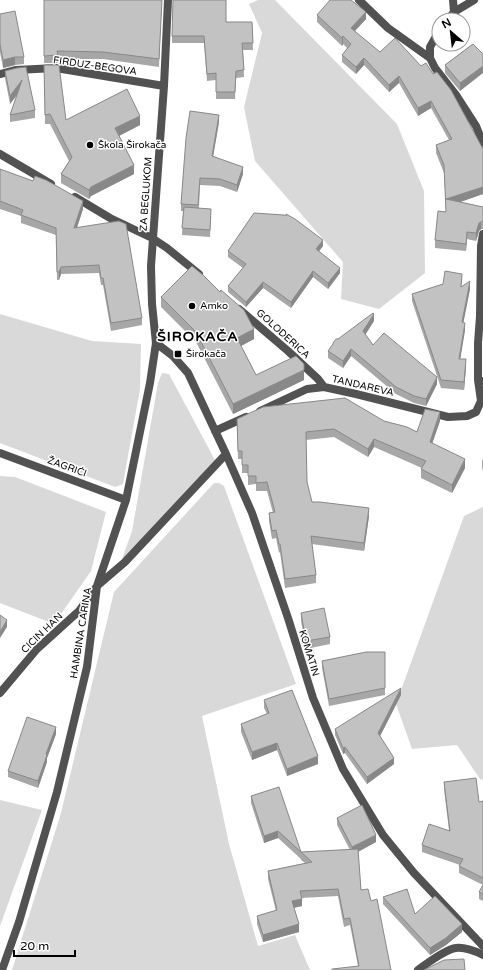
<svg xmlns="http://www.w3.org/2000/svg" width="483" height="970" viewBox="0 0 483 970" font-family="'Varela Round',sans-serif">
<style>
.green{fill:#d9d9d9}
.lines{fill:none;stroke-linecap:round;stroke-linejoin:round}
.minor{stroke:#525252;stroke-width:8}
.wall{fill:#a7a7a7}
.shaded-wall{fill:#888}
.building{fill:#c2c2c2;stroke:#888}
.poi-dot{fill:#000;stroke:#fff;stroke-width:1.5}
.labels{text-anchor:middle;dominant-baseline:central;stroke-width:3;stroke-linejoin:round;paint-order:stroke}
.street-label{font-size:10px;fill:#000;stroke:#fff}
.poi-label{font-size:10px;fill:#000;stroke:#fff;text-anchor:start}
.district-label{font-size:14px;font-weight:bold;letter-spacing:1px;fill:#000;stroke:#fff}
</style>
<rect width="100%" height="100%" fill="#fff"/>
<path class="green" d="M258,0H275L397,124L424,191L425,273L379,309L341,299L343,262L255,161L244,107L262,33L249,4Z
M0,314L92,341L141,344L140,389L123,484L115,487L0,443Z
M162,373L169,374L216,462L126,558L122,559L132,531L158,383Z
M0,476L15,477L106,512L91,571L54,624L0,603Z
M214,483H219L224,486L296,684L202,716L229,844L258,946L295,935L310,970H12L61,813L114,592Z
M483,507V780L480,779L457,745L412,749L396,704L464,516Z
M0,800L42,810L0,926Z"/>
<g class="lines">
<path class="minor" d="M359,0L388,28L430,58L435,68L456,95L476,126L483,143
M454,12L474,0
M448,20L454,12L453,0
M430,58V47L439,31
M0,74L16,70L56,68L164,86
M0,154L51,184
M75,197L110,218L152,238L167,248L199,274
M239,309L288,351L318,379L324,387
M156,343L173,356L188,373L226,454L252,513L288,618L313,698L343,769L383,835L414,873L483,946
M478,380V343L480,316L481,246L483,234
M260,411L307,389L324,387L356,394L448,417L467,416L476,412L481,401L478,380L483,381
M215,431L246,417
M0,453L126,500
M0,693L37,649L79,611L97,586L125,562L226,454
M2,970L19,922L57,792L87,667L97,586L126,500L150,383L156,343L152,304L151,266L164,86L168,0
M418,970C426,964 446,949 456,948C465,947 475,951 483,955"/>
</g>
<path class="wall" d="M44,0H162L159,67L103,59H58V63H44Z
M0,14L24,57V64L15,65L3,68L0,52Z
M317,15L366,19L355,31L483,149V194L460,202L483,207V229H481L479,231L476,241L467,239L466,251L435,248V240L446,212L444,173L436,153V145L449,140L431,108L418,116L399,83L389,92L364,65L356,74L342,62V55L347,48L343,44L342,46L317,22Z
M226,22H252L253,50H243L244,77L236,78L235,99H216V80L207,81L204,43H172V36Z
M473,44L460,91L445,73V65Z
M44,65L66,120L140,125L119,136L134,174L91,196L89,199L61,183V174L69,161L50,124H45Z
M5,71L35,110V118L10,122V115L17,95L10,104L5,78Z
M219,122L213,156L243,174L237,192L220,186L200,185L199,208L211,216L210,237L182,235L183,211H181V204Z
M0,169L83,209L77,228L142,318V325L111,331L103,285H101L99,273L61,274L59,280H57L56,235L21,223V216L0,209Z
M323,246L319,251L340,273L328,289L313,277L291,308L263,288L246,307L228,292V286L243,268L228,257V251Z
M462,282L461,286L470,289L463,322L465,330L460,359L466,367L464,390L441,388L412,301V294L443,284Z
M161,297L254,339L241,346L256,375L304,380L233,414L196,342L161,307Z
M374,321L365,335L373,345L437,384L426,406L414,403L396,394L351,356L343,368L328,358V351L333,344L338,339Z
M237,419L384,421L417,432L440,421L432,443L465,468L452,493L421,478V469L422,468L374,447L368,457L334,437L306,440L307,482L312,502L369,516L364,551L312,544L316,575V583L285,588L280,552L279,553L276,538L272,539L269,521V513H273L267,491H256V484L248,485V473H242V459H238Z
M482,460H483V471L482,468Z
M301,613L330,637V644L306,649L301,621Z
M385,652V695L329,706L322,668V661Z
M401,695L380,736L394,764L367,784L345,753L343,754L335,735V729Z
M264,700L318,764L287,776L277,750L252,760L241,732V724L267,714L264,708Z
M56,734L47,758V762L38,788L8,777V771Z
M444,782L479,802L483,801V901L479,899V892L483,885L459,873V866L460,865L422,852V845L449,831L444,789Z
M251,796L301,852V859L278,838L264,843L251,803Z
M337,818L376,842L358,852L361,890L371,901L391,970L358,966L350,925L344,927L338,896L301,898L302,906L294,908L299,932L263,942L257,924V916L276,911L268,879V871L305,863L301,860V852L350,850L337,825Z
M383,897L415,914L462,932L446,945L430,955L383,904Z"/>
<path class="shaded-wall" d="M366,12V19L351,35V28Z
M343,36V44L342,46V38Z
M15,57V65L3,68V60Z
M364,58V65L356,74V67Z
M483,66V73L460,91V83Z
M399,76V83L389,92V85Z
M22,80V88L10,104V96Z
M431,101V108L418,116V108Z
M219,115V122L212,163V156Z
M140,116V125L115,138V128Z
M134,165V174L91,196L89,199V190L91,187Z
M243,167V174L237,192V185Z
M483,187V194L446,207V199Z
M83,201V209L74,236V228Z
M481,222V229L479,231L476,241V233L479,223Z
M467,232V239L466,251V244Z
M323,240V246L316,255V249Z
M61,267V274L59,280V272Z
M340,268V273L328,289V283Z
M313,271V277L291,308V302Z
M470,281V289L462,330V322Z
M263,282V288L246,307V302Z
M374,314V321L363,338V331Z
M465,323V330L459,367V359Z
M254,329V339L237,348V338Z
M351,349V356L343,368V361Z
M466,359V367L464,390V382Z
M304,370V380L233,414V404Z
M437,377V384L426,406V399Z
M440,412V421L430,450V442Z
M374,439V447L368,457V449Z
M465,459V468L452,493V485Z
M369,508V516L364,551V543Z
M7,620V627L0,638V632Z
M401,688V695L378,740V733Z
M56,727V734L47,758V762L38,788V781L46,754Z
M277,743V750L252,760V752Z
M345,747V753L343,754V748Z
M318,756V764L287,776V769Z
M394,758V764L367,784V777Z
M278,831V838L264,843V836Z
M376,835V842L352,855V847Z
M302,899V906L292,908V901Z
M299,924V932L263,942V935Z
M462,924V932L446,945L430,955V948Z"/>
<path class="building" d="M44,0H162L159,59L103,52L57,51L58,55L44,56Z
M173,0H226V22H252L253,43H242L244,70L236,71L235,92H216V73L207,74L204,36H172Z
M330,0H351L366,12L351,28L380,52L395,38L421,66L426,63L433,74L437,72L451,90L483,149V187L446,199L483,207V221L479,223L476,233L467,232L466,244L435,240L438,211L446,212L444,165L436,145L452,139L431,101L418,108L399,76L389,85L364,58L356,67L342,55L351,44L343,36L342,38L317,15Z
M15,11L24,57H15L3,60L0,44V14Z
M473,44L483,54V66L460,83L445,65Z
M44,65H59L66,120L127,89L140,116L115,128L134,165L91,187L89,190L61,174L72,157L50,114L45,115Z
M26,67L35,110L10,115L22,80L10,96L5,71L17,68Z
M190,111L219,115L212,156L243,167L237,185L220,179L200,178L198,205L181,204L186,138Z
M0,169L33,181L35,176L46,180L83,201L74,228L119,221L126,224L142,318L111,323L103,278H101L99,265L61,267L59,272H57L56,228L21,215L23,210L0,201Z
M184,207L211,209L210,230L182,228Z
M254,213L284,215L286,216V214L295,219L323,240L316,249L340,268L328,283L313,271L291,302L263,282L246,302L228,286L246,264L228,251Z
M192,266L203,275L220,292L221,290L244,310L254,329L237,338L256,375L296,356L304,364V370L233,404L196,332L161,297Z
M445,271L462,274L461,287L470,281L462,322L465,323L459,359H466L464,382L441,380L412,294L443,284Z
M373,313L374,314L363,331L373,345L384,333L437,377L426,399L414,396L396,387L351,349L343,361L328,351L333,344V343L336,339H338Z
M345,398L384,421L407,427L417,432L425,409L440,412L430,442L465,459L452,485L421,469L426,461L374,439L368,449L334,429L306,432L307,482L312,502H320L369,508L364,543L311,536L316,575L285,579L280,544H279L276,530L272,531L269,513L275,512L267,482L256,483V476H248V465H242V451H238L237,419L263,407Z
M324,608L330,637L306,641L301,613Z
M0,615L7,620L0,632Z
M366,652H385V688L329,699L322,661Z
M401,688L378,733L394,758L367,777L345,747L343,748L335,729Z
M292,690L318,756L287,769L277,743L252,752L241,724L269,713L264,700Z
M27,717L56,727L46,754L47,755L38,781L8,771Z
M476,778L479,802L483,801V878L459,866L463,859L422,845L429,824L450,831L444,782Z
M279,787L301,852L278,831L264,836L251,796Z
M362,805L376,835L352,847L337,818Z
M358,849L361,890L368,889L371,901L377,899L391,970H332V969L359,966L350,918L344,919L338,889L300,891L302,899L292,901L299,924L263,935L257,916L277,910L268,871L312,862L301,852Z
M483,885V894L479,892Z
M407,889L415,914L435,896L462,924L446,938L430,948L383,897Z
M464,959L465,970H424L444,960Z"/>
<g class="poi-dot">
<circle cx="90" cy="145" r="4"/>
<circle cx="192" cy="306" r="4"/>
<rect x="174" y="350" width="8" height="8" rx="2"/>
</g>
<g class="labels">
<g class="street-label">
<text transform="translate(95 66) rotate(8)">FIRDUZ-BEGOVA</text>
<text transform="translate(146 194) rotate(-86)">ZA BEGLUKOM</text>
<text transform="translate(283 334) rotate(42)">GOLODERICA</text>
<text transform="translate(363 386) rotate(13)">TANDAREVA</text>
<text transform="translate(67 467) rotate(20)">ŽAGRIĆI</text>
<text transform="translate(42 633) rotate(-44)">CICIN HAN</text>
<text transform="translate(81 633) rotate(-81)">HAMBINA CARINA</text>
<text transform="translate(309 653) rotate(73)">KOMATIN</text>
</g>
<g class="poi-label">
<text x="98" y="145">Škola Širokača</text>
<text x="200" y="306">Amko</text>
<text x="186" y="354">Širokača</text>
</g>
<g class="district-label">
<text x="198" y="336">ŠIROKAČA</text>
</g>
</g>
<g transform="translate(451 32) rotate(332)"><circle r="19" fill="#ffffff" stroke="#999999"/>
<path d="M0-3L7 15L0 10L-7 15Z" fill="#000000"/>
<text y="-6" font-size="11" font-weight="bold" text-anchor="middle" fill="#000000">N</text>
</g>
<path d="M14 950v6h61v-6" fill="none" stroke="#000000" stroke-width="2"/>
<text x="20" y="950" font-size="12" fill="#000000" stroke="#ffffff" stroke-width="3" paint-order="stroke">20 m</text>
</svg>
